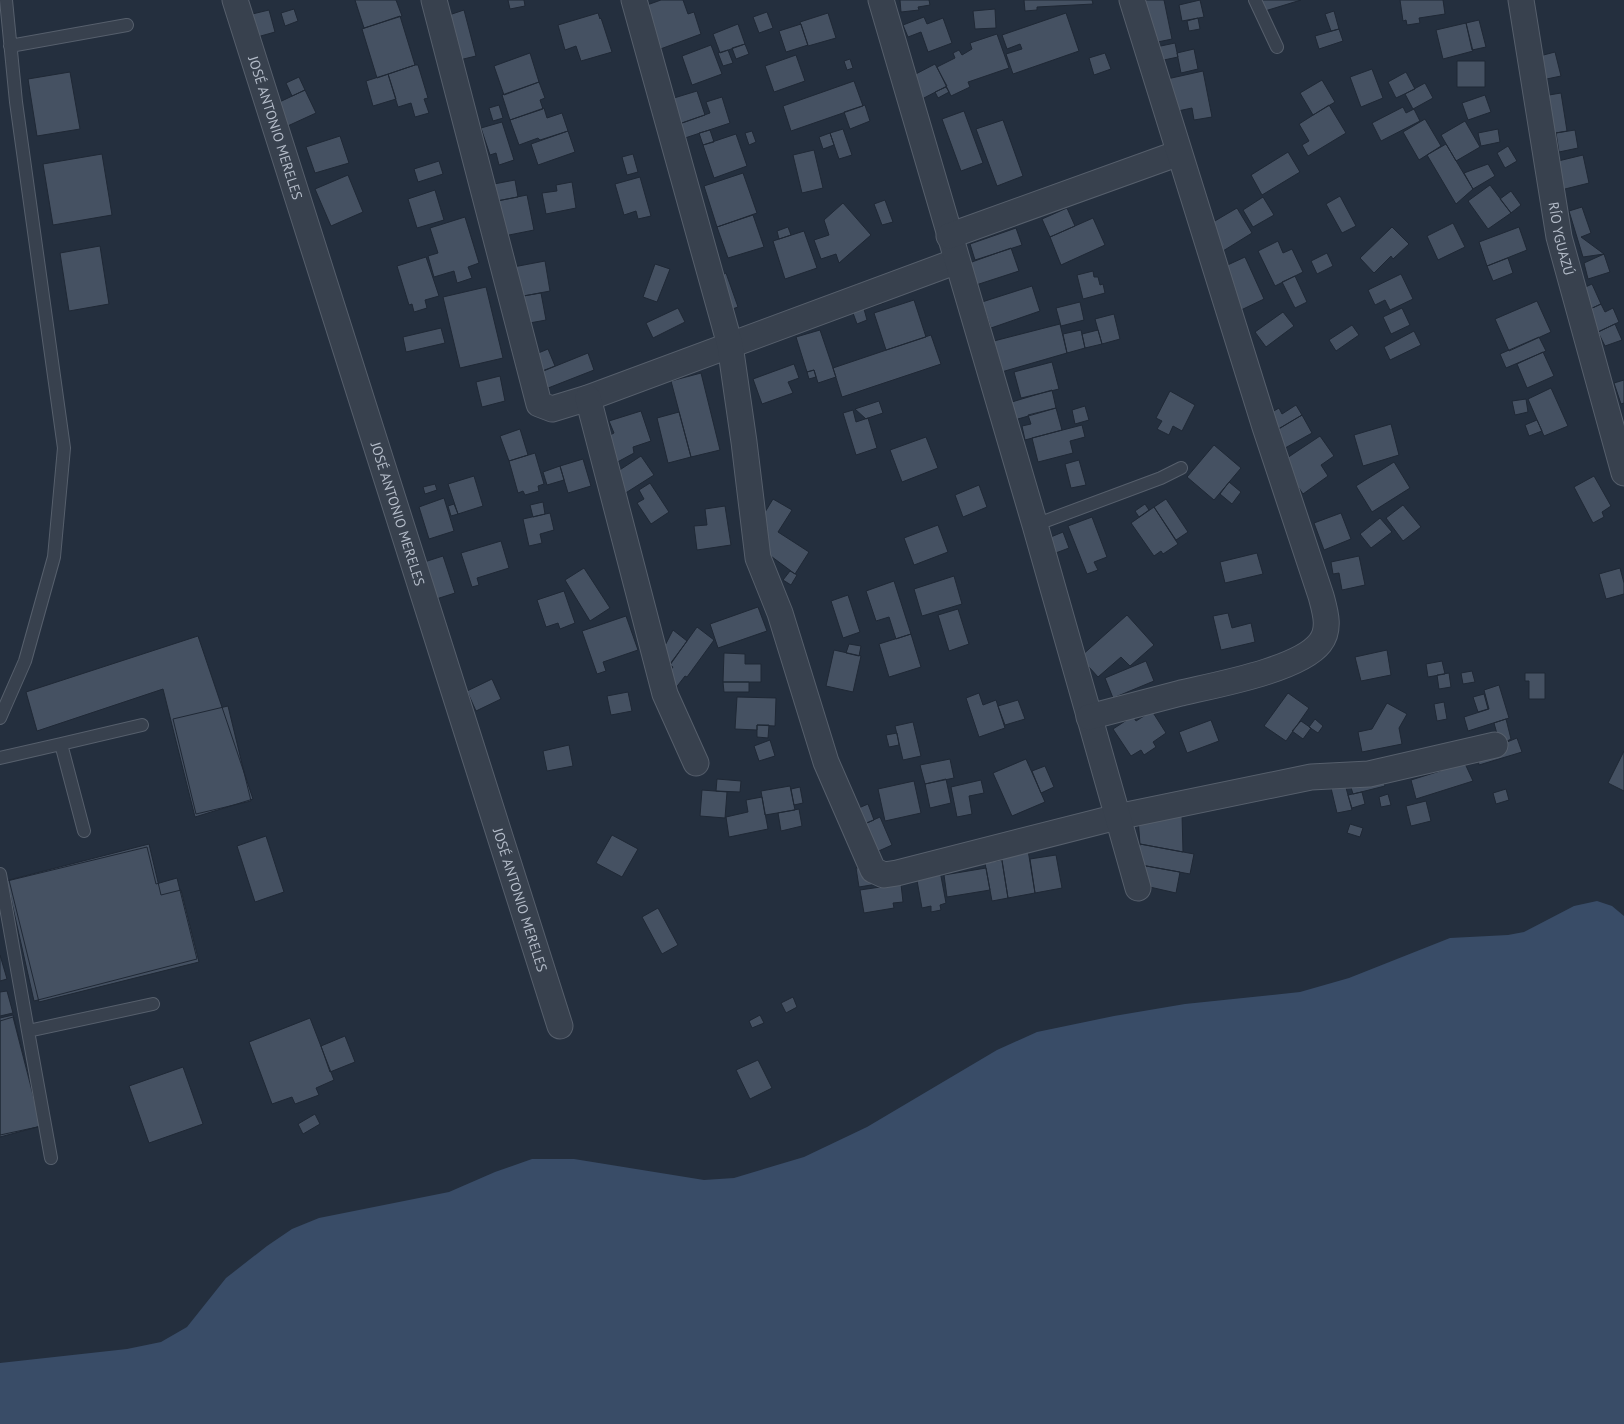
<svg xmlns="http://www.w3.org/2000/svg" width="1624" height="1424" viewBox="0 0 1624 1424" font-family="'PT Sans',sans-serif">
<style>
.water{fill:#394c67}
.building{fill:#455162;stroke:#1f2835}
.lines{fill:none;stroke-linecap:round;stroke-linejoin:round}
.lane-casing{stroke:#565f6c;stroke-width:14}
.street-casing{stroke:#565f6c;stroke-width:27}
.lane{stroke:#38414e;stroke-width:12}
.street{stroke:#38414e;stroke-width:25}
.labels{text-anchor:middle;dominant-baseline:central;stroke-width:4;stroke-linejoin:round;paint-order:stroke}
.street-label{font-size:14px;fill:#b4bcc9;stroke:#1d2633}
</style>
<rect width="100%" height="100%" fill="#242f3e"/>
<path class="water" d="M1597,901L1612,906L1624,916V1424H0V1363L127,1349L161,1342L187,1327L226,1278L267,1246L292,1229L319,1218L449,1192L495,1172L532,1159H574L704,1180L734,1178L804,1157L867,1127L997,1050L1037,1032L1114,1016L1185,1004L1300,992L1349,978L1450,938L1508,935L1524,932L1574,906Z"/>
<path class="building" d="M355,0H396L402,16L364,28Z
M508,0H524L525,6L510,9Z
M661,0H683L688,14L694,12L701,34L655,51L645,28L654,26L647,5Z
M900,0H929L930,5L918,7L919,10L901,12Z
M1024,0H1092L1093,4L1037,7V10L1025,11Z
M1143,0H1164L1172,39L1153,43Z
M1200,0L1204,17L1182,21L1179,5Z
M1261,0H1301L1265,11Z
M1400,0H1443L1445,14L1419,18L1420,23L1407,25L1406,20L1403,21Z
M294,9L298,21L285,26L281,13Z
M995,9L996,28L975,29L973,11Z
M269,10L275,32L250,39L244,16Z
M464,10L476,56L451,62L440,18Z
M1334,11L1339,29L1331,31L1325,14Z
M767,12L773,28L759,33L753,17Z
M598,13L600,19L601,18L612,52L581,61L576,46L565,50L558,25Z
M828,13L836,38L808,46L800,22Z
M1066,13L1079,51L1013,74L1006,54L1022,49L1020,44L1007,49L1002,35Z
M400,16L415,65L377,78L362,29Z
M924,17L927,24L943,18L952,43L928,52L921,32L908,37L903,25Z
M1198,18L1200,29L1189,31L1187,21Z
M1479,20L1486,47L1472,50L1466,23Z
M1466,23L1473,51L1443,59L1436,30Z
M738,24L745,44L720,53L713,34Z
M801,24L808,45L786,52L779,31Z
M1339,29L1343,41L1319,49L1315,36Z
M997,34L1009,68L971,81L968,82L970,87L951,96L937,67L955,58L953,53L959,50L962,55L972,49L970,43Z
M1175,43L1178,57L1159,61L1156,47Z
M745,44L749,54L736,59L732,48Z
M711,45L722,74L692,85L682,56Z
M1194,49L1198,69L1181,73L1177,53Z
M728,50L733,63L723,66L718,53Z
M1555,52L1561,76L1537,81L1532,58Z
M530,53L539,82L504,95L494,66Z
M1105,53L1111,69L1094,75L1089,58Z
M796,55L805,81L774,92L765,66Z
M850,59L853,68L847,70L844,61Z
M1457,61H1485V87H1457Z
M935,64L947,86L922,99L910,77Z
M415,65H418L428,98L424,99L429,113L415,117L411,103L398,107L388,74Z
M1372,69L1383,98L1361,107L1350,77Z
M1203,71L1212,117L1194,120L1192,108L1173,112L1167,79Z
M70,72L80,129L37,136L28,79Z
M1406,72L1415,89L1396,98L1388,82Z
M388,74L396,99L373,106L366,81Z
M299,77L305,90L292,96L286,83Z
M1322,80L1335,102L1313,115L1300,93Z
M854,81L863,106L791,131L783,106Z
M539,82L545,98L540,100L543,109L510,120L502,95Z
M1425,83L1433,98L1413,109L1405,94Z
M946,87L949,92L938,98L935,92Z
M305,90L316,113L281,129L271,106Z
M697,91L705,115L673,126L664,101Z
M1561,93L1567,131L1544,135L1537,97Z
M1485,95L1491,112L1468,120L1462,103Z
M722,97L730,123L682,139L671,127L710,113L706,102Z
M499,105L503,118L493,121L489,108Z
M865,105L870,121L850,129L844,112Z
M1329,105L1346,133L1308,156L1302,145L1309,141L1299,124Z
M1403,107L1406,113L1414,109L1420,121L1381,141L1372,123Z
M544,108L547,118L562,113L568,131L540,140L538,138L519,145L510,120Z
M964,111L983,163L961,171L942,119Z
M1425,119L1441,146L1419,160L1403,132Z
M1003,120L1023,176L997,186L976,129Z
M1465,121L1480,147L1456,161L1441,135Z
M502,122L514,160L499,165L496,153L490,155L481,128Z
M843,129L852,155L839,159L830,133Z
M1498,129L1500,142L1481,146L1478,133Z
M710,130L714,142L703,145L699,133Z
M1575,130L1578,148L1559,152L1556,133Z
M568,131L575,152L538,165L531,144Z
M752,131L756,142L749,145L745,133Z
M830,133L834,145L823,149L819,137Z
M736,134L747,166L714,178L703,145Z
M340,136L349,163L315,173L306,147Z
M1446,144L1473,189L1456,204L1427,155Z
M1508,146L1517,161L1505,168L1497,153Z
M814,150L823,188L802,193L793,155Z
M1288,152L1300,172L1262,195L1251,175Z
M102,154L112,215L53,225L43,164Z
M633,154L638,172L627,175L622,157Z
M1583,155L1589,183L1561,190L1554,162Z
M439,161L443,174L418,182L414,169Z
M1488,164L1495,176L1473,189L1464,173Z
M743,173L757,213L717,227L704,186Z
M348,175L363,212L331,226L315,189Z
M640,177L651,216L638,219L636,211L624,215L615,184Z
M515,180L518,197L497,201L494,184Z
M572,182L576,208L546,214L542,193L557,191L556,185Z
M1490,185L1511,213L1488,229L1468,201Z
M435,190L444,220L417,228L408,199Z
M1511,191L1521,205L1511,213L1500,199Z
M527,195L534,230L504,236L497,201Z
M1340,196L1356,226L1342,233L1326,204Z
M1263,197L1274,215L1253,227L1243,210Z
M885,200L893,222L882,225L874,204Z
M843,203L871,235L839,263L836,254L821,259L814,240L829,235L824,220Z
M1582,207L1591,233L1581,237L1604,254L1583,257L1569,211Z
M1067,208L1075,226L1050,237L1042,219Z
M1237,208L1252,233L1223,251L1208,225Z
M753,215L764,247L728,258L717,227Z
M465,217L479,263L468,267L472,278L457,283L454,271L434,277L428,256L438,253L430,228Z
M1093,218L1105,245L1061,265L1050,237Z
M1453,223L1465,247L1438,260L1427,236Z
M788,227L791,235L779,239L777,231Z
M1392,227L1409,244L1393,259L1391,256L1374,273L1360,258Z
M1519,227L1527,250L1487,266L1479,242Z
M1016,228L1022,245L975,260L970,244Z
M804,231L817,268L785,279L773,241Z
M1278,241L1283,253L1292,249L1303,272L1275,286L1258,251Z
M100,246L109,304L69,311L60,253Z
M1011,248L1019,271L976,285L969,263Z
M1327,253L1333,266L1317,274L1311,261Z
M1604,254L1610,272L1588,279L1584,263Z
M426,257L439,296L425,300L427,308L414,312L412,304L409,305L397,266Z
M1245,257L1264,299L1239,311L1221,268Z
M1508,258L1513,273L1493,281L1487,266Z
M545,261L550,291L513,298L508,268Z
M655,264L670,269L657,302L643,297Z
M1093,271L1094,277H1098L1100,285L1103,284L1105,293L1083,299L1077,275Z
M726,273L738,307L724,312L715,279Z
M1401,274L1413,299L1390,310L1385,300L1375,305L1368,290Z
M1295,276L1307,302L1295,308L1282,282Z
M1592,284L1601,304L1588,310L1579,290Z
M1032,286L1040,311L991,328L982,302Z
M486,287L503,358L460,368L443,297Z
M541,293L546,320L524,324L511,298Z
M882,297L884,303L864,309L867,320L857,324L853,313L844,316Z
M914,300L926,337L886,350L874,313Z
M1537,301L1551,332L1509,351L1495,319Z
M1080,302L1084,320L1061,326L1056,308Z
M1601,304L1605,312L1613,308L1619,322L1598,332L1588,310Z
M678,308L685,322L653,338L646,323Z
M1402,308L1410,325L1391,334L1383,317Z
M1283,312L1294,326L1266,347L1255,332Z
M1114,314L1120,339L1102,344L1095,319Z
M1060,324L1067,353L998,373L990,342Z
M1615,324L1622,340L1605,346L1598,332Z
M1352,325L1359,335L1336,351L1329,340Z
M441,328L445,343L406,352L403,337Z
M820,330L836,377L818,383L814,370L807,372L796,337Z
M1081,330L1085,348L1067,353L1063,334Z
M1098,330L1102,344L1085,348L1082,334Z
M1414,331L1421,345L1390,360L1384,347Z
M931,335L941,364L842,397L833,368Z
M1539,337L1546,351L1506,368L1500,354Z
M548,349L555,366L537,373L531,356Z
M1543,352L1554,376L1527,388L1517,364Z
M588,353L594,370L543,390L536,374Z
M1052,362L1059,389L1021,398L1014,372Z
M794,364L799,378L788,382L793,393L762,404L753,379Z
M814,370L816,377L809,379L807,372Z
M701,373L720,450L691,457L671,381Z
M500,376L505,401L482,407L476,382Z
M1624,380V403L1621,404L1614,383Z
M1551,388L1568,426L1544,436L1528,399Z
M1052,390L1056,408L1011,421L1005,404Z
M1170,391L1195,405L1182,431L1173,426L1169,435L1157,429L1162,421L1156,418Z
M1526,399L1528,412L1515,415L1512,401Z
M879,401L883,413L868,418L866,419L855,409Z
M1296,405L1302,415L1270,434L1265,416L1279,408L1282,414Z
M1085,406L1089,420L1075,424L1072,410Z
M1056,408L1062,430L1025,440L1022,426L1031,424L1028,415Z
M853,410L856,422L868,418L877,448L856,455L843,413Z
M641,411L651,441L633,447L634,453L612,465L602,439L614,433L609,421Z
M679,412L691,457L668,463L657,418Z
M1302,415L1312,433L1278,452L1270,434Z
M1537,420L1542,431L1529,436L1525,425Z
M1391,424L1399,455L1363,466L1354,435Z
M1082,425L1085,437L1070,441L1073,453L1038,462L1032,438Z
M520,429L528,455L509,461L500,436Z
M1320,436L1334,456L1321,465L1328,476L1303,494L1281,462Z
M926,437L938,468L902,482L890,450Z
M1214,445L1241,468L1214,500L1187,477Z
M535,453L544,484L538,486L539,491L525,495L523,491L518,493L509,461Z
M641,456L654,475L624,494L612,475Z
M583,459L591,486L568,493L560,466Z
M1079,460L1086,485L1071,488L1065,464Z
M1394,462L1410,488L1372,512L1356,486Z
M560,466L564,480L547,485L543,472Z
M474,476L483,506L458,514L448,484Z
M1594,476L1611,506L1602,512L1604,517L1593,523L1574,487Z
M1229,482L1241,492L1232,504L1220,494Z
M650,483L669,512L651,524L637,503L644,499L639,490Z
M435,484L437,490L425,494L423,487Z
M979,485L987,507L963,517L955,495Z
M444,498L454,531L429,539L419,507Z
M773,499L792,510L778,532L809,552L795,574L760,548L756,527Z
M1166,499L1188,532L1176,540L1154,507Z
M543,502L545,514L533,517L530,505Z
M454,504L458,514L451,516L448,506Z
M1145,504L1149,510L1139,517L1135,511Z
M1403,505L1421,527L1403,541L1386,518Z
M725,506L731,545L697,550L694,526L707,525L705,509Z
M1154,507L1178,544L1163,554L1161,551L1154,556L1131,523Z
M550,513L554,530L540,534L542,543L529,546L523,519Z
M1341,513L1351,539L1324,550L1314,523Z
M1092,517L1107,557L1094,562L1098,570L1087,574L1068,526Z
M1380,518L1392,532L1371,548L1360,534Z
M938,525L948,552L914,565L904,538Z
M1063,532L1069,548L1045,557L1041,541Z
M501,541L509,568L477,578L479,585L472,587L461,553Z
M1257,553L1263,574L1225,583L1220,562Z
M443,556L455,593L430,601L418,564Z
M1359,556L1365,585L1342,590L1339,573L1333,574L1331,562Z
M584,568L610,608L590,621L565,580Z
M1620,568L1624,583V594L1606,599L1599,574Z
M790,571L797,575L791,585L783,580Z
M954,576L962,604L922,616L914,589Z
M894,581L911,634L896,639L889,617L876,621L866,591Z
M564,591L575,623L560,629L558,623L546,627L537,600Z
M848,595L860,632L843,638L831,601Z
M758,607L767,631L718,648L710,624Z
M958,609L969,644L949,651L938,615Z
M1228,613L1232,628L1251,623L1255,642L1221,650L1213,616Z
M1127,615L1154,645L1130,666L1121,657L1098,677L1080,657Z
M626,616L638,650L603,662L606,671L597,674L582,631Z
M697,627L714,640L687,677L685,676L675,689L663,680L673,667L670,665Z
M673,630L687,641L667,668L658,659Z
M911,634L921,667L889,677L879,644Z
M198,636L253,799L195,817L163,689L37,731L26,692Z
M849,644L861,646L859,656L846,653Z
M834,650L861,656L853,692L826,686Z
M1387,650L1391,675L1361,681L1355,657Z
M724,653L745,654V664H761V682H723Z
M1146,661L1154,681L1113,698L1105,678Z
M1442,661L1445,674L1428,677L1426,664Z
M1472,671L1475,682L1463,684L1461,673Z
M1449,673L1451,687L1439,689L1437,675Z
M1525,673H1545V699H1529V681H1525Z
M492,679L501,699L476,711L467,691Z
M723,682H749V692H724Z
M1499,685L1509,718L1468,731L1464,717L1489,709L1484,690Z
M628,692L632,711L611,715L607,696Z
M979,693L983,705L996,700L1005,728L979,737L966,698Z
M1288,693L1309,708L1286,741L1264,726Z
M1484,694L1488,709L1478,712L1473,697Z
M737,697L776,698L775,726L757,725V730L735,729Z
M1018,700L1025,719L1005,725L998,706Z
M1444,702L1447,719L1437,721L1434,704Z
M1387,703L1407,714L1399,728L1402,744L1362,752L1358,732L1372,729Z
M228,706L251,801L196,814L173,719Z
M1152,711L1166,733L1153,742L1156,747L1144,755L1141,750L1131,756L1113,729L1133,716L1136,721Z
M1315,719L1323,726L1318,733L1309,727Z
M1506,719L1511,739L1500,745L1494,723Z
M1211,720L1219,741L1187,753L1179,732Z
M1301,721L1311,728L1303,739L1292,731Z
M913,722L921,756L903,760L895,726Z
M757,725H769L768,738L757,737Z
M897,733L899,745L889,747L886,735Z
M1517,738L1522,752L1479,765L1477,754Z
M770,740L775,756L759,761L754,746Z
M569,745L573,766L547,771L543,751Z
M1624,751V791L1608,783Z
M1462,757L1473,781L1416,799L1411,780L1440,771Z
M950,759L954,778L925,784L920,765Z
M1026,759L1045,802L1012,816L993,773Z
M1045,766L1054,787L1041,793L1032,771Z
M1381,772L1385,786L1353,794L1349,781Z
M717,779L741,781L740,792L716,791Z
M946,779L951,803L930,808L925,784Z
M981,780L984,793L969,796L972,814L957,817L951,787Z
M914,781L921,813L885,821L878,789Z
M1345,784L1352,810L1337,813L1331,788Z
M790,786L795,810L765,815L761,791Z
M800,787L803,803L794,805L791,789Z
M1506,789L1509,800L1496,804L1493,793Z
M702,790L727,792L725,818L700,816Z
M1362,792L1365,804L1352,808L1348,795Z
M1388,794L1391,805L1381,807L1379,797Z
M762,797L768,829L729,837L726,817L748,812L746,800Z
M1426,801L1431,821L1411,826L1406,806Z
M868,804L874,820L860,826L854,810Z
M799,809L802,826L781,831L778,813Z
M1182,814L1183,852L1140,844L1138,818Z
M880,817L892,845L872,854L860,826Z
M1350,824L1363,828L1360,837L1347,833Z
M612,835L638,849L622,877L596,863Z
M266,836L284,892L255,902L237,846Z
M149,844L161,895L181,890L199,962L39,1002L9,880Z
M1140,844L1194,854L1190,874L1136,864Z
M147,847L156,884L177,878L197,959L34,1001L7,881Z
M1028,850L1035,893L1008,898L1001,855Z
M1056,855L1062,888L1035,893L1030,859Z
M1002,860L1008,898L992,901L985,863Z
M1140,865L1180,872L1176,893L1141,885Z
M869,867L877,884L859,887L856,868Z
M986,868L990,890L947,897L944,875Z
M940,871L946,903L940,905L941,910L931,912V906L922,908L916,875Z
M901,884L903,902L893,903L894,908L864,913L860,890Z
M658,908L678,945L662,954L642,917Z
M0,955L7,979L0,981Z
M7,991L13,1013L0,1016V992Z
M793,997L797,1007L786,1013L781,1003Z
M13,1015L42,1126L0,1135V1018Z
M760,1015L764,1023L752,1028L749,1021Z
M13,1017L41,1126L0,1137V1021Z
M310,1018L334,1080L316,1088L319,1095L295,1104L292,1097L272,1104L249,1042Z
M345,1036L355,1062L330,1072L321,1046Z
M758,1060L772,1088L750,1099L736,1070Z
M183,1067L203,1124L149,1143L129,1086Z
M315,1114L320,1124L303,1134L298,1124Z"/>
<g class="lines">
<g class="lane-casing">
<path id="lane" d="M1255,0L1277,47
M10,46L127,25
M1035,525L1161,478L1181,468
M0,718L25,661L54,557L64,448L16,102L6,0
M61,744L142,725
M0,758L61,744L84,831
M0,874L28,1031
M51,1158L28,1031L153,1004"/>
</g>
<g class="street-casing">
<g id="street">
<path id="s1" d="M235,0L560,1026"/>
<path d="M434,0L539,404L552,409L588,398L957,261"/>
<path d="M634,0L730,345L744,442L758,558L780,613L826,762L873,870L884,875L897,873L1117,817L1311,777L1369,774L1495,745"/>
<path d="M881,0L1035,525L1138,888"/>
<path id="s2" d="M1521,0L1559,237L1624,473"/>
<path d="M949,236L1179,153"/>
<path d="M588,398L665,694L696,763"/>
<path d="M1089,717C1119,709 1150,701 1181,693C1215,685 1299,670 1320,643C1331,629 1325,611 1321,596L1265,427L1132,0"/>
</g>
</g>
<use href="#lane" class="lane"/>
<use href="#street" class="street"/>
</g>
<g class="labels">
<g class="street-label">
<text stroke="none"><textPath href="#s1" startOffset="134">JOSÉ ANTONIO MERELES</textPath></text>
<text stroke="none"><textPath href="#s2" startOffset="242">RÍO YGUAZÚ</textPath></text>
<text stroke="none"><textPath href="#s1" startOffset="539">JOSÉ ANTONIO MERELES</textPath></text>
<text stroke="none"><textPath href="#s1" startOffset="944">JOSÉ ANTONIO MERELES</textPath></text>
</g>
</g>
</svg>
